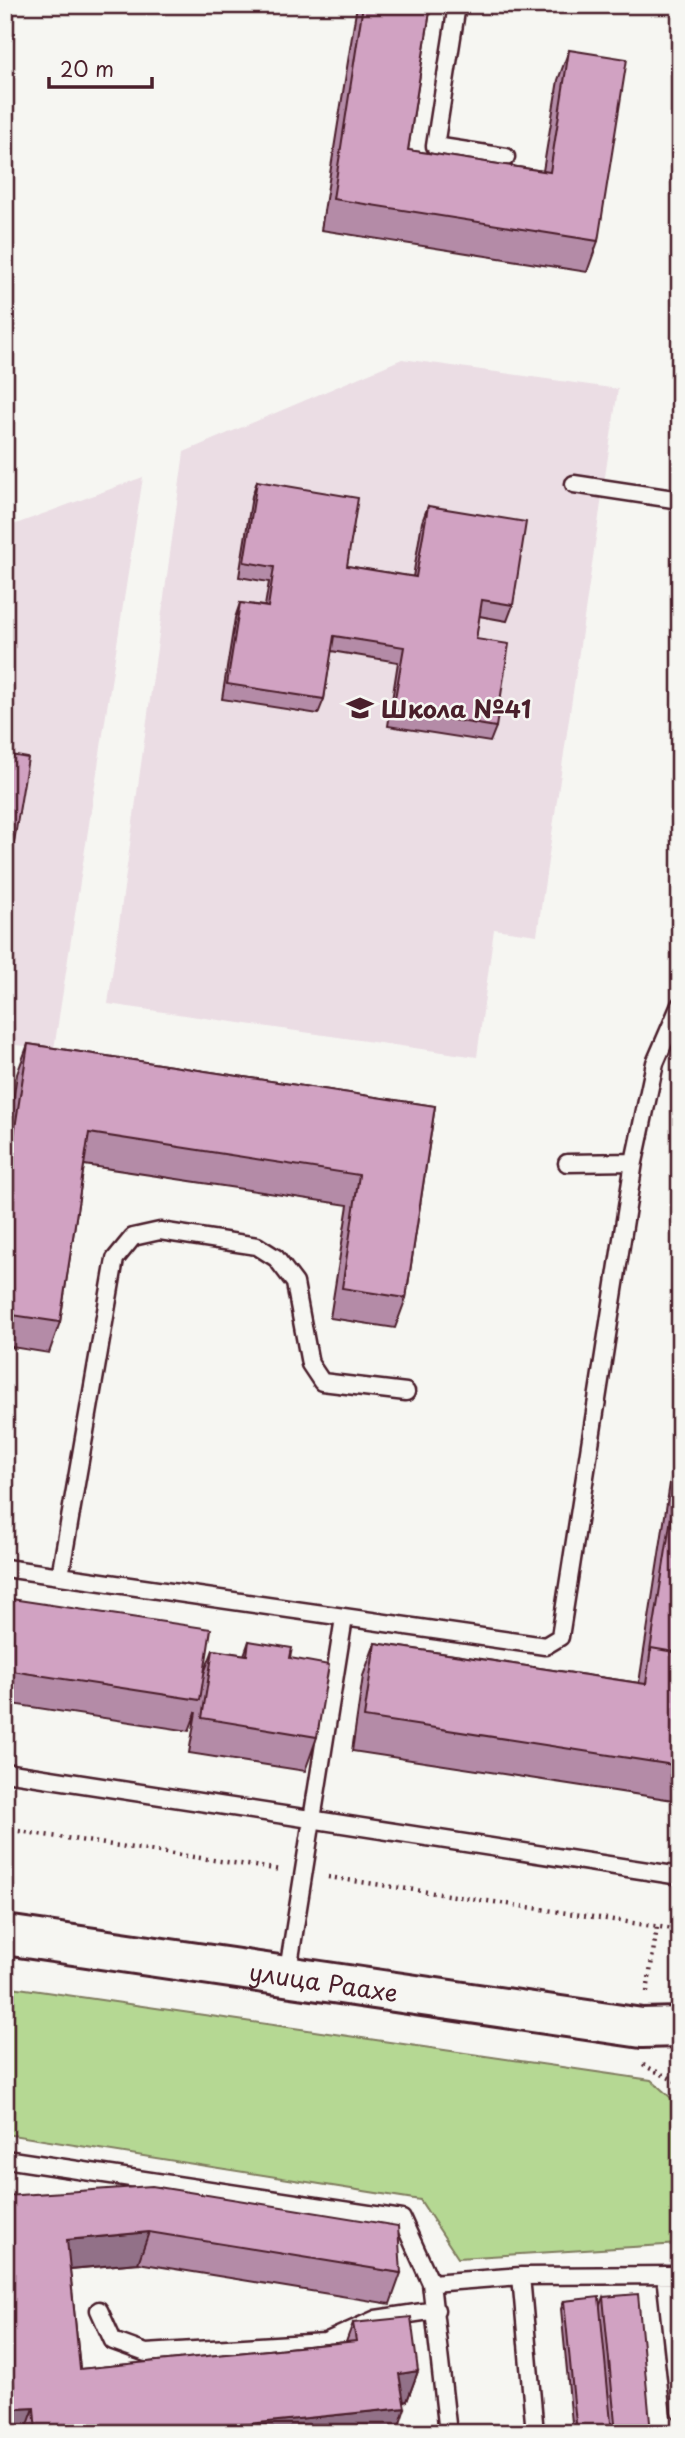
<svg xmlns="http://www.w3.org/2000/svg" width="685" height="2438" viewBox="0 0 685 2438" font-family="'Playpen Sans',sans-serif">
<style>
.built{fill:#ebdde4}
.green{fill:#b5d893;stroke:#807c5f;stroke-width:2}
.lines{fill:none;stroke-linecap:round;stroke-linejoin:round}
.lane-casing{stroke:#4a1f2b;stroke-width:21}
.secondary-casing{stroke:#4a1f2b;stroke-width:44}
.path{stroke:#4a1f2b;stroke-width:4.5;stroke-dasharray:2 5;stroke-linecap:butt}
.lane{stroke:#f6f6f2;stroke-width:16}
.secondary{stroke:#f6f6f2;stroke-width:38}
.wall{fill:#b48ba7;stroke:#4a1f2b;stroke-width:2}
.shaded-wall{fill:#927188;stroke:#4a1f2b;stroke-width:2}
.building{fill:#d1a2c2;stroke:#4a1f2b;stroke-width:2}
.labels{text-anchor:middle;dominant-baseline:central;stroke-width:5;stroke-linejoin:round;paint-order:stroke}
.poi-label{font-size:24px;font-weight:bold;fill:#4a1f2b;stroke:#f6f6f2;text-anchor:start}
.street-label{font-size:24px;fill:#4a1f2b;stroke:#f6f6f2}
</style>
<rect width="100%" height="100%" fill="#f6f6f2"/>
<filter id="ink" filterUnits="userSpaceOnUse"><feTurbulence type="fractalNoise" baseFrequency=".0143" numOctaves="2"/><feDisplacementMap in="SourceGraphic" scale="14" xChannelSelector="R" yChannelSelector="G"/><feConvolveMatrix kernelMatrix="1 2 1 2 8 2 1 2 1" color-interpolation-filters="sRGB"/></filter>
<g filter="url(#ink)">
<path class="built" d="M402,359L618,389L537,935L494,929L477,1057L108,1004L184,452Z
M143,477L54,1049L5,1044V528Z"/>
<path class="green" d="M5,1986L651,2080L680,2106V2244L458,2258L420,2200L5,2134Z"/>
<g class="lines">
<g class="lane-casing">
<path id="lane" d="M457,5L435,146L506,157
M574,484L680,500
M567,1163L634,1162L655,1063L680,1005
M5,1568L545,1646L560,1637L634,1162
M60,1576L115,1259L133,1237L160,1231L257,1246L276,1258L295,1283L310,1364L322,1382L406,1392
M5,1772L680,1876
M287,1977L344,1618
M5,2159L402,2219L431,2283L521,2276L680,2275
M665,2275L680,2411
M521,2276L535,2433
M431,2283L448,2433
M99,2310L113,2341L146,2353L325,2342L376,2319L436,2310"/>
</g>
<g class="secondary-casing">
<g id="secondary">
<path id="s1" d="M5,1935L642,2028L680,2027"/>
</g>
</g>
<path class="path" d="M5,1829L281,1870
M328,1877L680,1930
M647,1992L657,1927
M643,2065L680,2083"/>
<use href="#lane" class="lane"/>
<use href="#secondary" class="secondary"/>
</g>
<path class="wall" d="M357,5H431L408,150L543,171L558,80L569,50L598,241L587,272L321,230Z
M257,481L347,566L413,577L422,522L428,506L513,605L507,621L479,616L476,639L496,727L490,742L388,726L398,662L331,651L324,699L318,714L222,699L235,618L240,603L265,606L269,582L239,577L252,496Z
M28,1044L435,1106L406,1298L395,1328L330,1318L348,1205L84,1165L60,1322L49,1353L5,1346V1152L17,1074Z
M680,1419V1801L352,1751L363,1676L375,1643L639,1683Z
M5,1598L204,1673L213,1650L244,1655L249,1641L290,1658L317,1737L305,1771L189,1753L196,1712L189,1731L5,1703Z
M5,2196L401,2273L390,2304L138,2263L70,2269L80,2369L346,2342L353,2323L418,2371L407,2401L404,2402L397,2433H5Z
M603,2297L651,2433H573L561,2309L564,2301L600,2305Z"/>
<path class="shaded-wall" d="M149,2232L138,2263L56,2270L67,2240Z
M11,2350L5,2366V2351Z
M418,2371L407,2401L388,2404L399,2374Z
M34,2408L25,2433H7L15,2409Z
M405,2408L397,2433H160Z"/>
<path class="building" d="M363,5H431L408,150L550,172L569,50L627,59L598,241L333,199Z
M257,481L358,498L347,566L416,577L428,506L526,522L513,605L482,600L476,639L509,644L496,727L393,710L404,647L334,636L324,699L227,684L240,603L268,607L274,567L244,562Z
M5,754L28,758L8,878L5,877Z
M28,1044L435,1106L406,1298L342,1288L359,1175L89,1133L60,1322L5,1314V1193Z
M680,1461V1653L651,1648V1651H650Z
M5,1598L211,1629L200,1700L5,1670Z
M249,1641L292,1648L290,1658L329,1665L317,1737L202,1718L213,1650L247,1655Z
M375,1643L646,1684L651,1648L680,1653V1766L364,1717Z
M152,2186L398,2226L401,2273L149,2232L67,2240L80,2369L356,2341L353,2323L411,2317L418,2371L399,2374L405,2408L160,2433H36L34,2408L15,2409L11,2350L5,2351V2196Z
M638,2294L651,2433H616L603,2297Z
M599,2297L612,2433H577L564,2301Z"/>
</g>
<defs>
<g id="school-bare" transform="scale(2.1)"><path d="M0-5L7-2L0 1L-7-2ZM-4 1L0 2.5L4 1V4Q0 6-4 4Z" fill="#4a1f2b" stroke="#f6f6f2" stroke-width="2.5" paint-order="stroke"/></g>
</defs>
<g fill-rule="evenodd">
<use href="#school-bare" x="360" y="708"/>
</g>
<g class="labels">
<g class="poi-label">
<text x="381" y="708">Школа №41</text>
</g>
<g class="street-label">
<text stroke="none"><textPath href="#s1" startOffset="322">улица Раахе</textPath></text>
</g>
</g>
<rect width="685" height="2438" fill="none" stroke="#f6f6f2" stroke-width="28"/>
<rect x="14" y="14" width="657" height="2410" fill="none" stroke="#4a1f2b" stroke-width="2.5" filter="url(#ink)"/>
<path d="M49 77v10h103v-10" fill="none" stroke="#4a1f2b" stroke-width="3.5"/>
<text x="60" y="77" font-size="21" fill="#4a1f2b" stroke="#f6f6f2" stroke-width="5" paint-order="stroke">20 m</text>
</svg>
